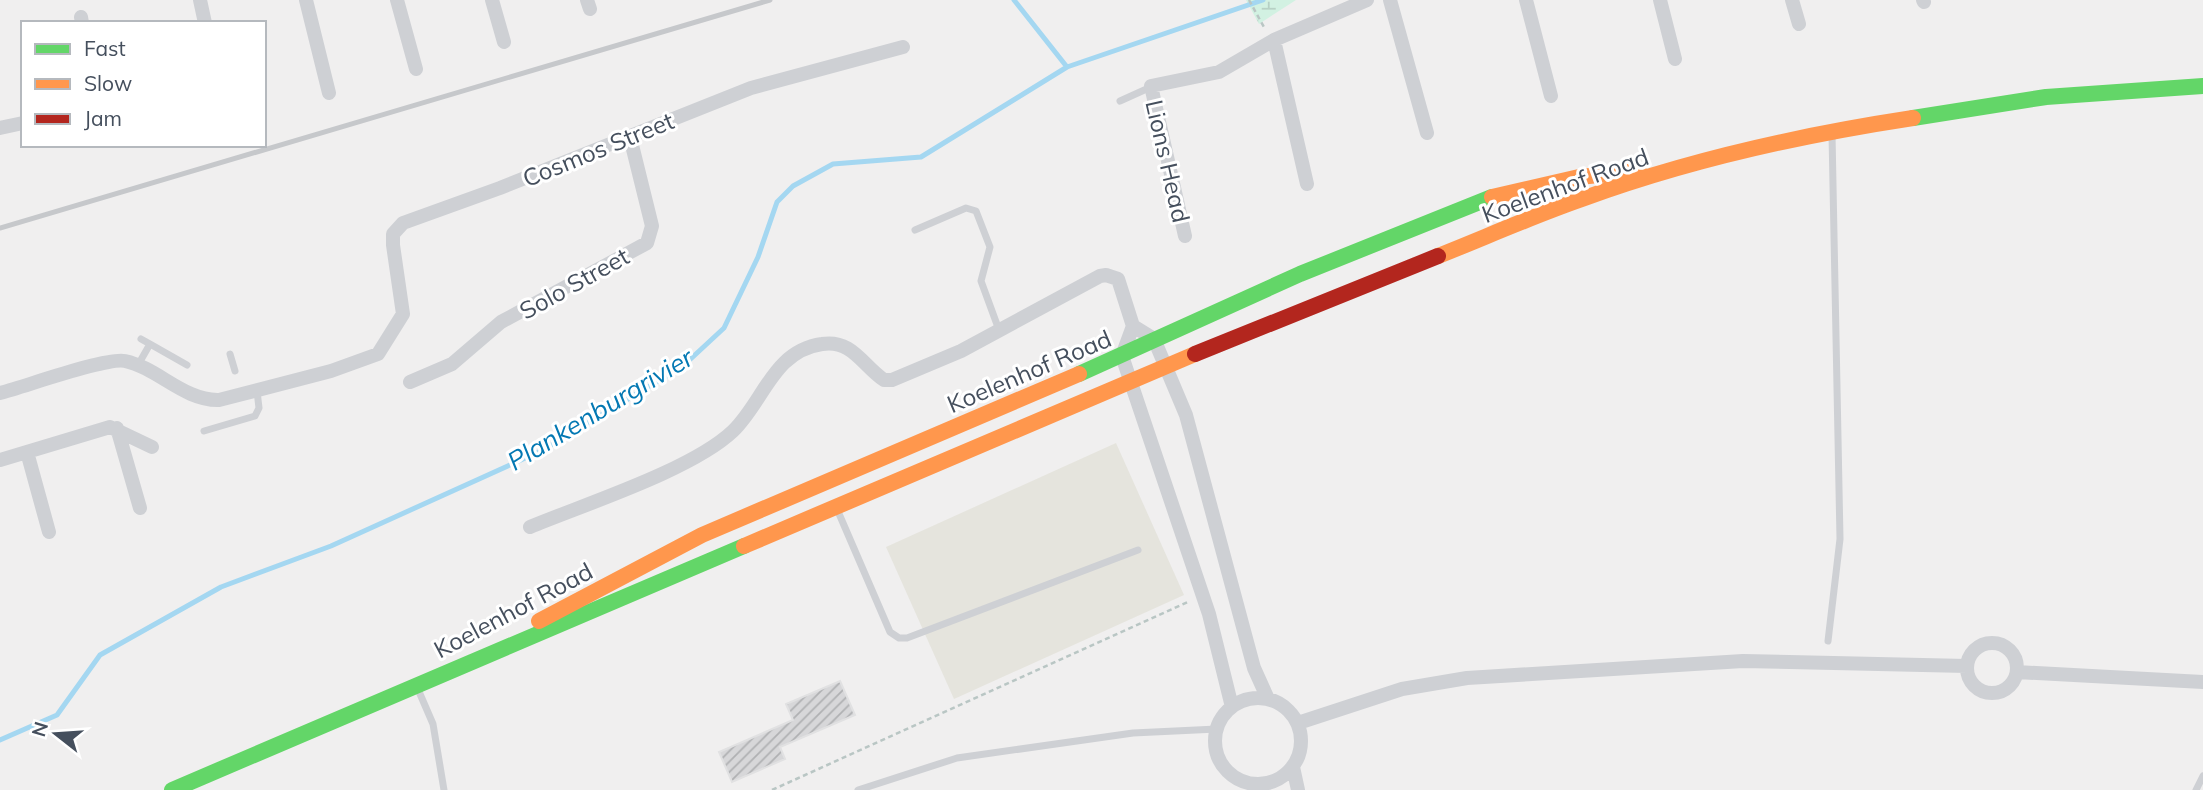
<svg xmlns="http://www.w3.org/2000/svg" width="2203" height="790" viewBox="0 0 2203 790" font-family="Mulish,sans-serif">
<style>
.commercial{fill:#e5e4dd}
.wetland{fill:url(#wetland-marsh)}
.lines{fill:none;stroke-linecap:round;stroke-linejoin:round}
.stream{stroke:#a4d7f1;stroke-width:5}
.building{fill:url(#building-hatch);stroke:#e1e1e2;stroke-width:2}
.path{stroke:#b9c6c4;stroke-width:2.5;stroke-dasharray:5 3.5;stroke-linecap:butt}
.lane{stroke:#ced0d4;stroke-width:7}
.street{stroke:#ced0d4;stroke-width:14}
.fast{stroke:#63d668;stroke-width:16}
.slow{stroke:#ff974d;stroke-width:16}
.jam{stroke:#b3261e;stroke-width:16}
.rail{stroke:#c6c8cb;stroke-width:5}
.labels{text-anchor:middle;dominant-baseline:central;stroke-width:6;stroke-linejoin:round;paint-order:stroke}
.street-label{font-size:24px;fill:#454f5d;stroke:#fff}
.water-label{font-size:26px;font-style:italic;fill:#0378b3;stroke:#fff}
</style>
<defs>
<pattern id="wetland-marsh" width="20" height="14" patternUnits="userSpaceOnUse" patternTransform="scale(1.75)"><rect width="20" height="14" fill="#d2f1e2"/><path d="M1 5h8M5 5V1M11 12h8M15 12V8" fill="none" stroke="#b6d0c4"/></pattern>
<pattern id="building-hatch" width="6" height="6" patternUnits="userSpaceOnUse" patternTransform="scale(1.75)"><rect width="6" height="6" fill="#d7d7d9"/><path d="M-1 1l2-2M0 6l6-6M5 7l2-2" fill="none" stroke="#b0b1b3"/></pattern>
</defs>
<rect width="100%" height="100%" fill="#f0efef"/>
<path class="commercial" d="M1116,443L1184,595L954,699L886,547Z"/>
<path class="wetland" d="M1246,0H1296L1259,24Z"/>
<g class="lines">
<path class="stream" d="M1014,0L1067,67
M0,740L57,715L100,655L221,587L331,546L543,450L683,366L724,328L758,257L777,202L793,186L833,164L921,157L1067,67L1263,0"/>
</g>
<path class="building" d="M840,681L855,715L780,747L785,759L732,782L719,752L793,720L786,704Z"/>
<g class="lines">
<path class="path" d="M1249,0L1265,29
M772,790L1190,601"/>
<path class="lane" d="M1120,101L1151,87
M915,230L966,208L976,211L990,247L981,281L999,330
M150,344L187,365
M230,354L235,371
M138,365L150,344L141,339
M204,431L255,416L259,408L257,391
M837,509L890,632L899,638H907L1138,550
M1828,641L1840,539L1832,134
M417,687L433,724L444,790
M858,790L957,758L1133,733L1217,729
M2196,790L2203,776"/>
<path class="street" d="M200,0L205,23
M306,0L329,93
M397,0L416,69
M492,0L504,42
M587,0L590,9
M1390,0L1427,133
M1526,0L1551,96
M1660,0L1675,59
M1792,0L1799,24
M1923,0L1924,2
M81,17L82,23
M1274,40L1307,184
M0,128L23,123
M1185,236L1151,86L1219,72L1274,40L1367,0
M1133,326L1122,356L1209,614L1232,707
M410,382L452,364L501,322L647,243L652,226L630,137
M0,393C24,387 106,357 125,361C158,368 184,401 219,400L331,371L378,354L403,314L393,245V234L403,223L500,188L751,88L903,47
M117,428L140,508
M27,452L49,532
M0,460L110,427L152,447
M530,527C585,504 692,470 733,431C764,401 773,351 822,344C852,339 863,366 884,380H892L961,351L1100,276L1106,275L1118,279L1133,326L1154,339L1186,415L1254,668L1268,699
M1967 668a25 25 0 1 1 50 0a25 25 0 1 1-50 0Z
M2017,672L2203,682
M1215 741a43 43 0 1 1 86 0a43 43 0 1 1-86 0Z
M1298,723L1402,689L1467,678L1743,661L1967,666
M1293,767L1298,790"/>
<path class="fast" d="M1913,118L2046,97L2203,86
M1079,374L1300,274L1492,197
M172,790L744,546"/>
<path class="slow" d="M1492,197L1579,177L1639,171
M1438,256C1486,237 1533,216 1582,199C1688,160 1801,135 1913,118
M744,546L1195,354
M539,621L702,535L1079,374"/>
<path class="jam" d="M1195,354L1438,256"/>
<path class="rail" d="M0,228L770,0"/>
</g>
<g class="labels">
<g class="street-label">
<text transform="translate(598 149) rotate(-22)">Cosmos Street</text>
<text transform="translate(1168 161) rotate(77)">Lions Head</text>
<text transform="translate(1565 185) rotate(-20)">Koelenhof Road</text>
<text transform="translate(574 283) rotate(-29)">Solo Street</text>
<text transform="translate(1029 371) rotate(-23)">Koelenhof Road</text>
<text transform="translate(513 610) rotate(-28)">Koelenhof Road</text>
</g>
<g class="water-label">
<text transform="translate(600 409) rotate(-31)">Plankenburgrivier</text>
</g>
</g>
<rect x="21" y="21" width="245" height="126" fill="#ffffff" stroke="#b5b9be" stroke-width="2"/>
<rect x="35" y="44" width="35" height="10" fill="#63d668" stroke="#b5b9be" stroke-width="2"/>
<text x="84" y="56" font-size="21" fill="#454f5d">Fast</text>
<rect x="35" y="79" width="35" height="10" fill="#ff974d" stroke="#b5b9be" stroke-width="2"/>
<text x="84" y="91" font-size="21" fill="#454f5d">Slow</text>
<rect x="35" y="114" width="35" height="10" fill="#b3261e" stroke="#b5b9be" stroke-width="2"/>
<text x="84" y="126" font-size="21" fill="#454f5d">Jam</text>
<g transform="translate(56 734) rotate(287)" stroke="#ffffff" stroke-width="5" paint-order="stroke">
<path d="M0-5L12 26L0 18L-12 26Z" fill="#454f5d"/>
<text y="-10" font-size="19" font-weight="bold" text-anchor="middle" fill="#454f5d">N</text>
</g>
</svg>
